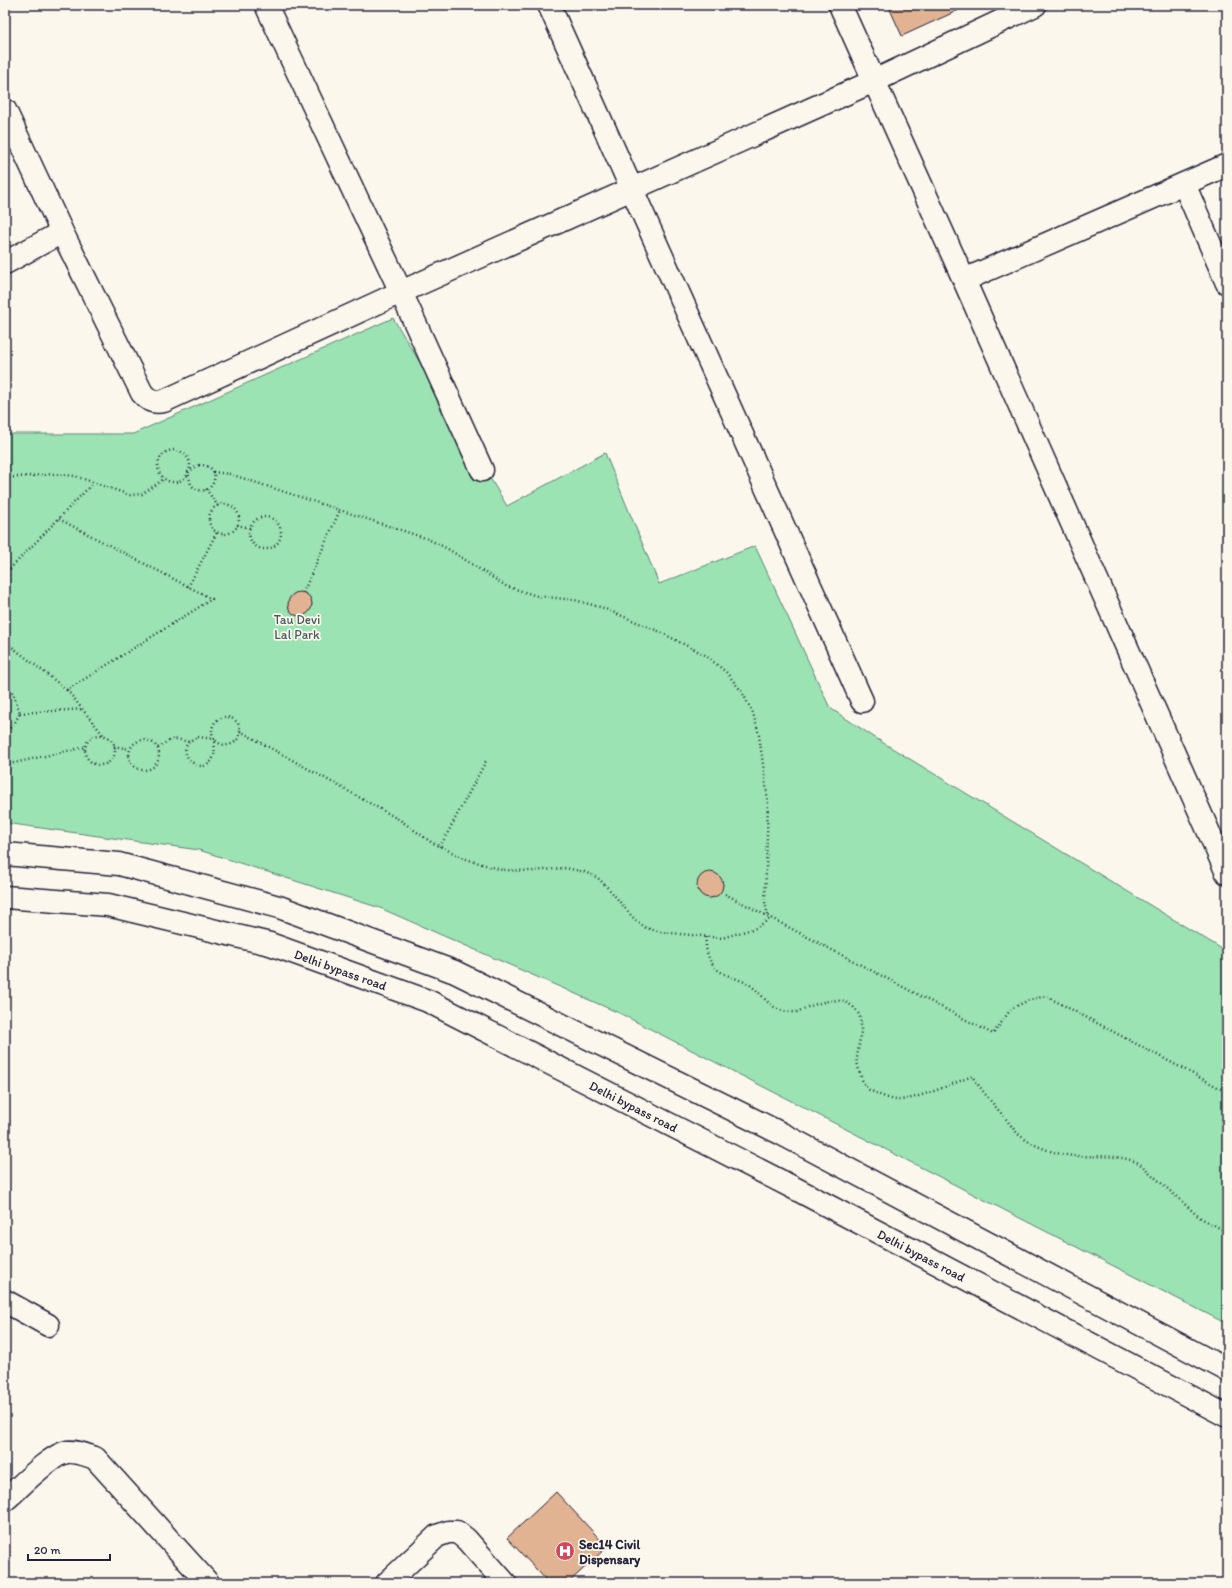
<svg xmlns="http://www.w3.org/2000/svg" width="1232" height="1588" viewBox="0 0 1232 1588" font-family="Itim,sans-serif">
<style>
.green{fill:#9be3b2;stroke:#5e8276}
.building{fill:#e2b392;stroke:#22223b}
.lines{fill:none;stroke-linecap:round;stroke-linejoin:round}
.street-casing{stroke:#22223b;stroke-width:25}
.secondary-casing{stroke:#22223b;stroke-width:25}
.path{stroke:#22223b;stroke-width:2.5;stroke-dasharray:1 3;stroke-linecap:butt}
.street{stroke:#fbf7ec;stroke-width:22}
.secondary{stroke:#fbf7ec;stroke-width:22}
.labels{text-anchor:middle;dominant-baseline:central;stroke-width:3.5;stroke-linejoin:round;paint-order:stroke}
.park-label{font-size:13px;fill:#465c5f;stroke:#fbf7ec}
.street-label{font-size:13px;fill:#22223b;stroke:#fbf7ec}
.poi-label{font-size:13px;font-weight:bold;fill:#22223b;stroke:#fbf7ec;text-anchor:start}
</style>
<rect width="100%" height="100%" fill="#fbf7ec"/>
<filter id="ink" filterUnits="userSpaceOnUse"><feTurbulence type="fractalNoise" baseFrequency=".025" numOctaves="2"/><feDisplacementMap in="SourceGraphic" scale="8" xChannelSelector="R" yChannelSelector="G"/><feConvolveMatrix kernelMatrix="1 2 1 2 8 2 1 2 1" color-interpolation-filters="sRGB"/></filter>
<g filter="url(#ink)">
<path class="green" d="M393,318L507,506L605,453L659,584L755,546L830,708L877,739L1227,952V1324L619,1013L380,908L199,850L5,823V434H133Z"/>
<path class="building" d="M888,5H960L961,9L902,36Z
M288 604a12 12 0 1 1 24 0a12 12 0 1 1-24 0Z
M697 885a13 13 0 1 1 26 0a13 13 0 1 1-26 0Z
M556,1492L607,1547L568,1583H549L507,1538Z"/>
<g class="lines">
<g class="street-casing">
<path id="street" d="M266,5L401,292L482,470
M549,5L862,701
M840,5L964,280L1227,873
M5,110L62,232L142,393C149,401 153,403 164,401L401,292L874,81L1035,5
M1184,184L1227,283
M5,263L62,232
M964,280L1227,165
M5,1301L48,1325
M5,1500C19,1488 50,1455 67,1452C77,1451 86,1455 95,1458L208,1583
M387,1583L437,1536L448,1532H457L466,1539L505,1583"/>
</g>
<g class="secondary-casing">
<g id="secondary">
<path d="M5,854L119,864L279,907L455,972L780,1133L1227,1370"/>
<path id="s1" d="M5,897L108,905L270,944L428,1001L796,1189L1227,1416"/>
</g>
</g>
<path class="path" d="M158 466a16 16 0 1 1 32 0a16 16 0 1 1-32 0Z
M199,465C227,464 212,505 191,485L188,472Z
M213,472L230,474L428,539L448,549L506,586L537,596L575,600L603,608L658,631L705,655L726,672L742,692L753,713L759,735L768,801L765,902L768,916
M5,478L54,474L75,476L130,495L142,494L164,479
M206,489L218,506
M209 519a15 15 0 1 1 30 0a15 15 0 1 1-30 0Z
M249 533a16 16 0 1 1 32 0a16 16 0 1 1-32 0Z
M59,519L212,599L67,690L7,643L5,574L93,483
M237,525L250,528
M188,587L217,532
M303,593L340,510
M5,688L13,693L20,713L14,724L5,733
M67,690L104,736
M20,713L83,709
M212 731a14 14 0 1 1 28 0a14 14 0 1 1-28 0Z
M240,731L400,820L431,842L466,859L502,870L532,871L566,868L585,872L598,878L609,889L635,920L646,928L661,932L722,938L756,928L771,918
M85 750a15 15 0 1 1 30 0a15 15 0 1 1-30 0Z
M198,737L215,739C214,745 215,750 214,755C206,784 165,748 198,737Z
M129 755a15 15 0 1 1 30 0a15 15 0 1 1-30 0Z
M114,746L129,749
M158,748C171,738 174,738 189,742
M5,765L85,747
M440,847L487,759
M725,894L993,1034L1011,1009L1029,1000L1046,996L1227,1092
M706,937C705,947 707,957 713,965C721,976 739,978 750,985C766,997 769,1011 792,1012C797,1013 799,1011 803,1009C818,1003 838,995 852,1006C869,1019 857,1043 857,1061C858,1068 862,1084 868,1089C870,1091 874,1092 876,1093C882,1096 890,1099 896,1100C913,1101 955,1083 972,1076C982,1091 994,1105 1006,1119C1010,1124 1014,1130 1018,1134C1032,1146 1057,1155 1075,1156C1097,1157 1118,1154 1139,1163L1199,1217L1227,1232"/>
<use href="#street" class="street"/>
<use href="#secondary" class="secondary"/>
</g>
</g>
<defs>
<g id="hospital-disc" transform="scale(1)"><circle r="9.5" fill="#d1495b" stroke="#fbf7ec"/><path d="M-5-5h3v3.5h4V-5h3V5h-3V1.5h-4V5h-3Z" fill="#fff"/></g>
</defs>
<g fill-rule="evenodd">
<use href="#hospital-disc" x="565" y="1551"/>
</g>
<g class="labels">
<g class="park-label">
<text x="297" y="619">Tau Devi<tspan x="297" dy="15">Lal Park</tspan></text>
</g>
<g class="street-label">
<text stroke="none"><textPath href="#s1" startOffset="345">Delhi bypass road</textPath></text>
<text stroke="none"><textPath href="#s1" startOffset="669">Delhi bypass road</textPath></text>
<text stroke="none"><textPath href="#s1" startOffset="993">Delhi bypass road</textPath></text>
</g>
<g class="poi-label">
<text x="579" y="1544">Sec14 Civil<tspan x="579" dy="15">Dispensary</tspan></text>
</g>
</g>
<rect width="1232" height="1588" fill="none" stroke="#fbf7ec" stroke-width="20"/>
<rect x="10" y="10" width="1212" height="1568" fill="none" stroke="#22223b" stroke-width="1.5" filter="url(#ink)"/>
<path d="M28 1554v6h82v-6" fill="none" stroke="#22223b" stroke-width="2"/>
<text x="34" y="1554" font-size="12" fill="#22223b" stroke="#fbf7ec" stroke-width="3" paint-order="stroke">20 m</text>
</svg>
